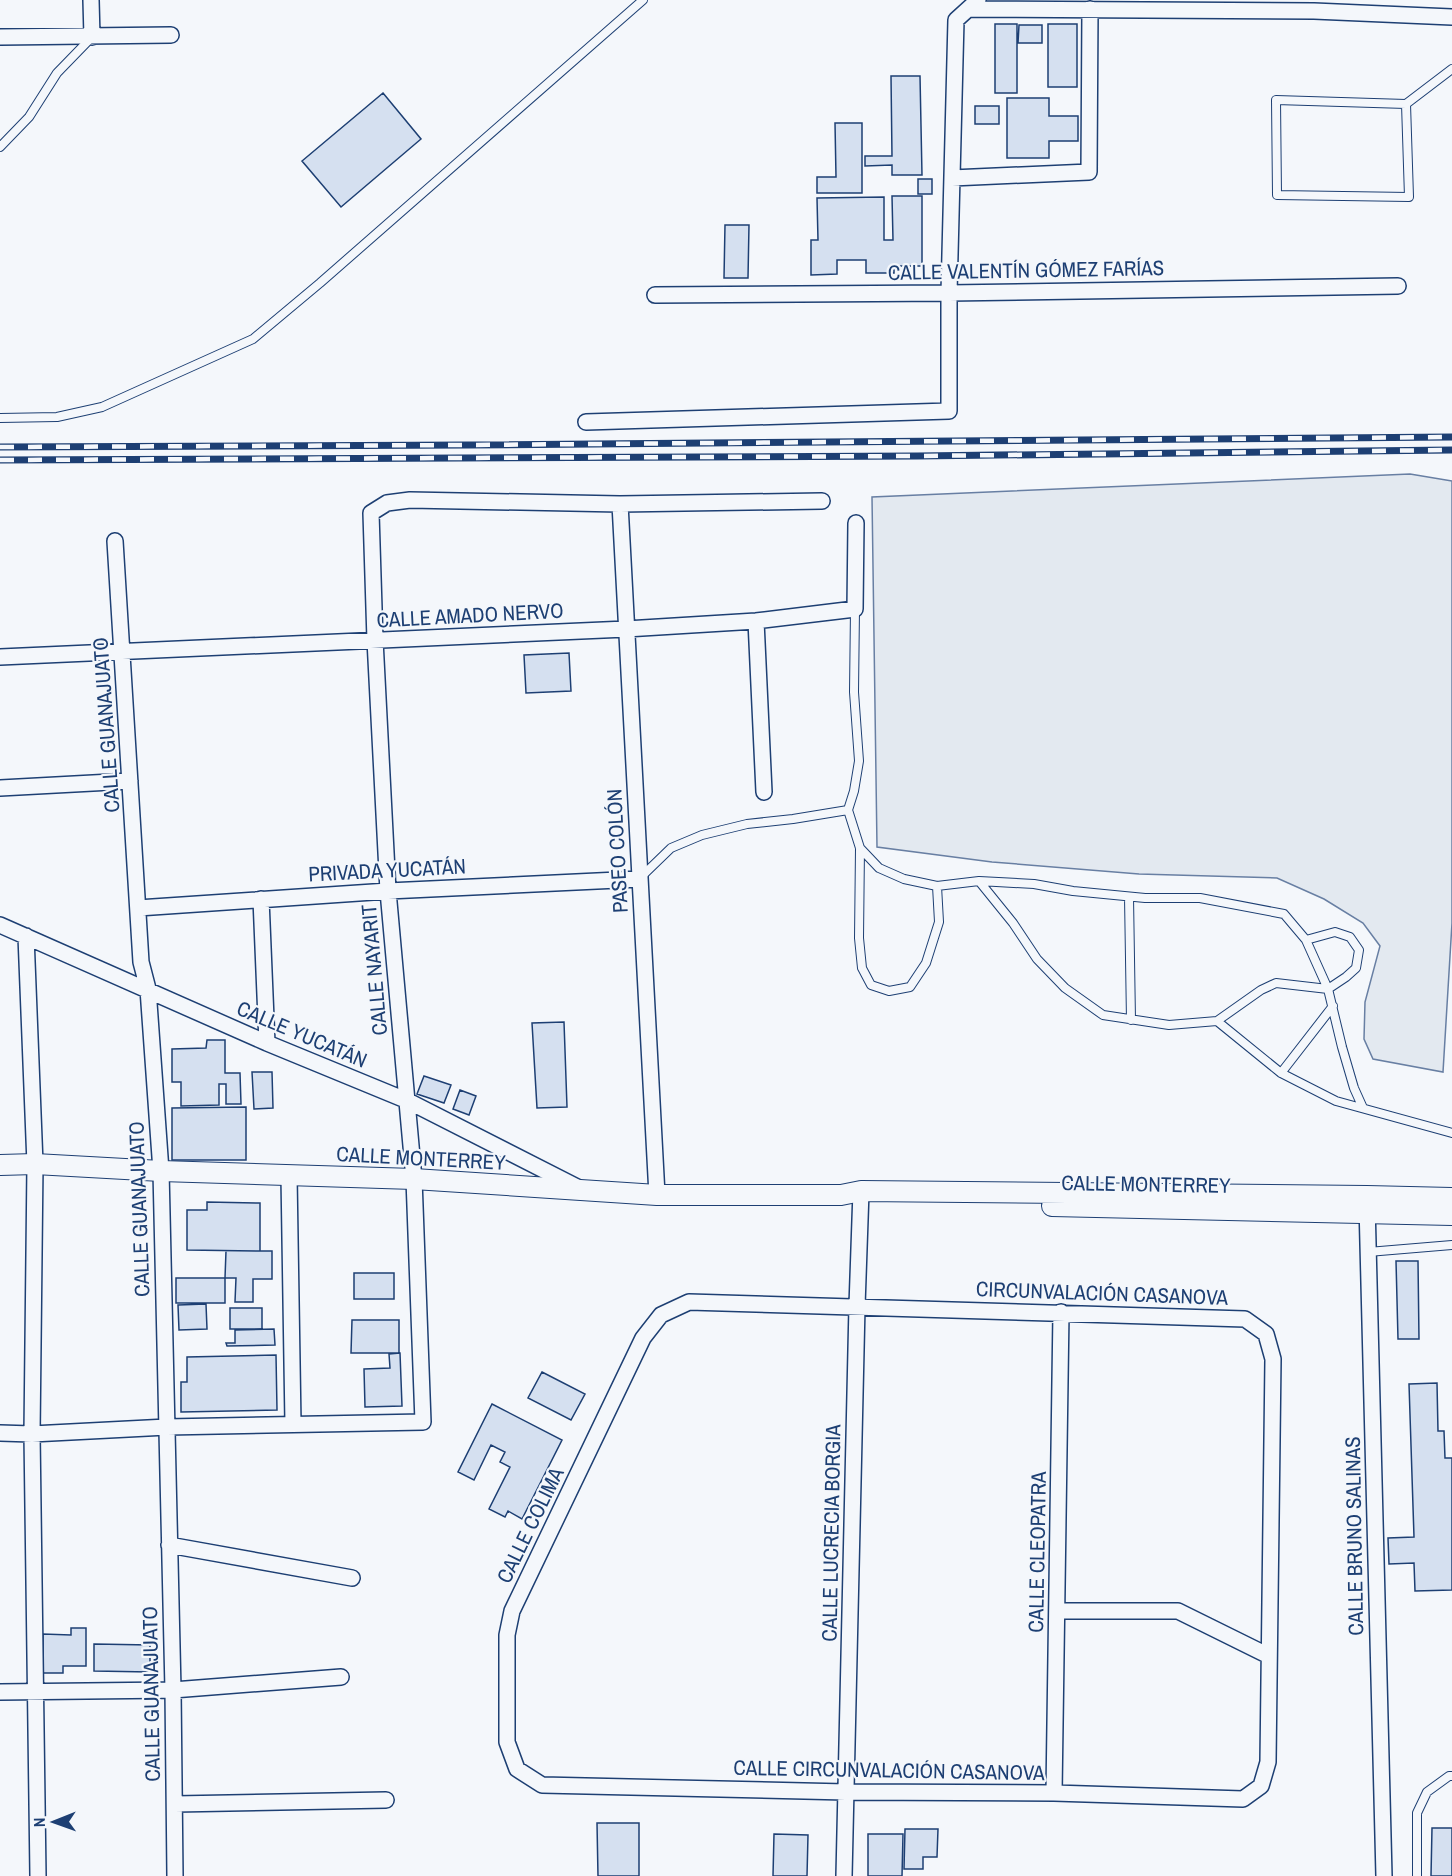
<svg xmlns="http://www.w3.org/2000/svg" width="1452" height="1876" viewBox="0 0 1452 1876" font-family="'Archivo Narrow',sans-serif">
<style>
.green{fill:#e3e9f0;stroke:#687fa3;stroke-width:1.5}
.building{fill:#d5e0f0;stroke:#1d3f73;stroke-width:1.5}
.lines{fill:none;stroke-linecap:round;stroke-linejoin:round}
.service-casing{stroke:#1d3f73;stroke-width:10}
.minor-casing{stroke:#1d3f73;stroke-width:18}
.tertiary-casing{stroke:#1d3f73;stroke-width:22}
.service{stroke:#f4f7fb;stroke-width:8}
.minor{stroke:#f4f7fb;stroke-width:15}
.tertiary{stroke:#f4f7fb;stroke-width:20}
.rail-casing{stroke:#1d3f73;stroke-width:7}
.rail{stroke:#f4f7fb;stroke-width:4.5;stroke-dasharray:14;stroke-linecap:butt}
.labels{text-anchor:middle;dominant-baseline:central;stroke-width:4.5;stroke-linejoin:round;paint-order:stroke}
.street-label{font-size:21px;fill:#1d3f73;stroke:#f4f7fb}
</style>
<rect width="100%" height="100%" fill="#f4f7fb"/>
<path class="green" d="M1410,474L1452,481V923L1443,1072L1373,1059L1364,1039L1365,1002L1380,946L1363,923L1324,899L1277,878L1139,874L992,862L877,847L872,497Z"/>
<path class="building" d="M995,24H1017V93H995Z
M1048,24H1077V87H1048Z
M1019,25H1042V43H1018Z
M891,76H920L922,175H892V165L865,166V156H892Z
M383,93L421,139L341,207L302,161Z
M1007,98H1049V116H1078V141H1049V158H1007Z
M975,106H999V124H975Z
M835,123H862V193H817V177H836Z
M918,179H932V194H918Z
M892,196H922V266H894V273H866V260H837V274L811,275V240H818L817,198L884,197V240H893Z
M725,225H749L748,278H724Z
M569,653L571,691L526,693L524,655Z
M564,1022L567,1107L537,1108L532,1023Z
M207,1040H225V1073H240L241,1104H226V1084H219V1105L181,1106V1082H172V1049L206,1048Z
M252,1072H272L273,1108L254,1109Z
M424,1076L451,1085L444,1103L417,1094Z
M460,1090L476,1096L469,1115L453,1109Z
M246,1107V1160H172V1108Z
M207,1202L260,1203V1251L187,1250V1210H207Z
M226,1251H272V1279H253V1302H235L236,1278H225Z
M1396,1261H1418L1419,1339H1398Z
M354,1273H394V1299H354Z
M176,1278H225V1303H176Z
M206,1304L207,1329L179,1330L178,1305Z
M230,1308H262V1329H230Z
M352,1320H399V1353H351Z
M274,1329L275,1345L227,1346L226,1343H235V1330Z
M400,1353L402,1406L365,1407L364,1369L390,1368L389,1354Z
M276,1355L277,1410L181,1412V1382H187V1357Z
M542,1372L585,1394L571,1420L528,1398Z
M1437,1383L1438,1431H1444L1445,1458H1452V1590L1415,1591L1414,1563L1389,1564L1388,1538L1414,1537L1409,1384Z
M492,1404L562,1440L522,1519L508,1511L505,1517L489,1509L510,1467L500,1462L505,1452L491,1445L474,1480L458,1472Z
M71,1628H86V1666H63V1673H43V1634L71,1635Z
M94,1644L150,1645V1672L94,1671Z
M597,1823H639V1876H598Z
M1432,1828H1452V1876H1431Z
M905,1829H938L937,1857H923V1869H904Z
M774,1834L808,1835L807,1876H773Z
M868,1834H903L902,1876H868Z"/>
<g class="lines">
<g class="service-casing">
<path id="service" d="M1406,104L1409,197L1277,195L1276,100L1406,104L1452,69
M0,147L29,117L57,73L91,38
M0,418L57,417L102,407L253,339L320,283L643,0
M848,810L860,848L859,938L862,968L871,985L889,991L910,987L926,963L939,922L937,886
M860,848L879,868L904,879L937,886L979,881L1013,923L1037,959L1065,988L1103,1015L1169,1025L1217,1021L1281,1073L1336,1101L1452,1133
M640,878L671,848L702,835L747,824L793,819L848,810L854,791L859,761L854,692L855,609
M979,881L1034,884L1073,891L1145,898H1200L1284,914L1306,940L1328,989L1342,1047L1354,1088L1363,1108
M1129,897L1131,1020
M1217,1021L1261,990L1276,983L1328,989L1346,977L1356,968L1359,950L1350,937L1335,932L1306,940
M1281,1073L1333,1006
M1368,1252L1452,1245
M1417,1876V1813L1427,1792L1449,1776H1452"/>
</g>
<g class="minor-casing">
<path id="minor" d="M91,0L92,37
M968,9L1314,11L1452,17
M0,37L171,35
M952,178L1089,172L1090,9
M655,295L949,293L1398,286
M586,422L949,411V293L956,20L978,0
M620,504L657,1195
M115,541L141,962L148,989L161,1171L173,1690L175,1876
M756,621L764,792
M0,657L626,629L756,621L855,609L856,523
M0,788L130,781
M261,899L267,1043
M138,908L388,891L639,879
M0,925L267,1043L408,1101L577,1187
M26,936L35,1164L32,1434L38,1876
M289,1176L293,1424
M1367,1204L1384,1876
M689,1302L1245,1319L1266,1334L1273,1359L1268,1762L1261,1786L1243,1799L1054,1793L846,1792L542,1785L517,1769L507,1742V1635L512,1611L643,1338L661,1315Z
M0,1433L32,1434L167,1427L423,1422L414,1179L388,891L375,640L371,513L387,503L410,500L620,504L822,501
M169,1545L352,1578
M1057,1611H1178L1269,1656
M0,1692L173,1690L341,1677
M1054,1793L1061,1312
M175,1804L386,1800
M844,1876L857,1306L861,1191"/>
</g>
<g class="tertiary-casing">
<path id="tertiary" d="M0,1165L35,1164L161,1171L414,1179L657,1195H841L861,1191L1367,1196L1452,1198
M1052,1206L1452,1215"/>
</g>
<use href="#service" class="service"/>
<use href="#minor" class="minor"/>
<use href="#tertiary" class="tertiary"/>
<g class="rail-casing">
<path id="rail" d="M0,447L468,445L1452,437
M0,460L917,456L1452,450"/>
</g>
<use href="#rail" class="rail"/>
</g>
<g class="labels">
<g class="street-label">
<text transform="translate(1026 270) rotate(-1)">CALLE VALENTÍN GÓMEZ FARÍAS</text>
<text transform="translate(470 615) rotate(-3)">CALLE AMADO NERVO</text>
<text transform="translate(106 725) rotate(-94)">CALLE GUANAJUATO</text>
<text transform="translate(617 851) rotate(-93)">PASEO COLÓN</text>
<text transform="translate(387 870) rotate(-3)">PRIVADA YUCATÁN</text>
<text transform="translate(374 970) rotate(-95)">CALLE NAYARIT</text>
<text transform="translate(302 1034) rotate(23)">CALLE YUCATÁN</text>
<text transform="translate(421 1158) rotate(3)">CALLE MONTERREY</text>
<text transform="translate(1146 1184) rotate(1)">CALLE MONTERREY</text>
<text transform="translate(139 1209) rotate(-92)">CALLE GUANAJUATO</text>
<text transform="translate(1102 1293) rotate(2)">CIRCUNVALACIÓN CASANOVA</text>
<text transform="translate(530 1525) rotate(-64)">CALLE COLIMA</text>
<text transform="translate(831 1533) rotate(-89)">CALLE LUCRECIA BORGIA</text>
<text transform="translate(1354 1536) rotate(-91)">CALLE BRUNO SALINAS</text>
<text transform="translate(1037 1552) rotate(-89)">CALLE CLEOPATRA</text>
<text transform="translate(151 1694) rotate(-91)">CALLE GUANAJUATO</text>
<text transform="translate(889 1770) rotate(1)">CALLE CIRCUNVALACIÓN CASANOVA</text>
</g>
</g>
<g transform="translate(54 1822) rotate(269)" stroke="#f4f7fb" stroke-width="4.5" paint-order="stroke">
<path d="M0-4.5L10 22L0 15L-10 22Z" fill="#1d3f73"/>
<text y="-9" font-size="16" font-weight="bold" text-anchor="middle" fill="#1d3f73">N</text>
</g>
</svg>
